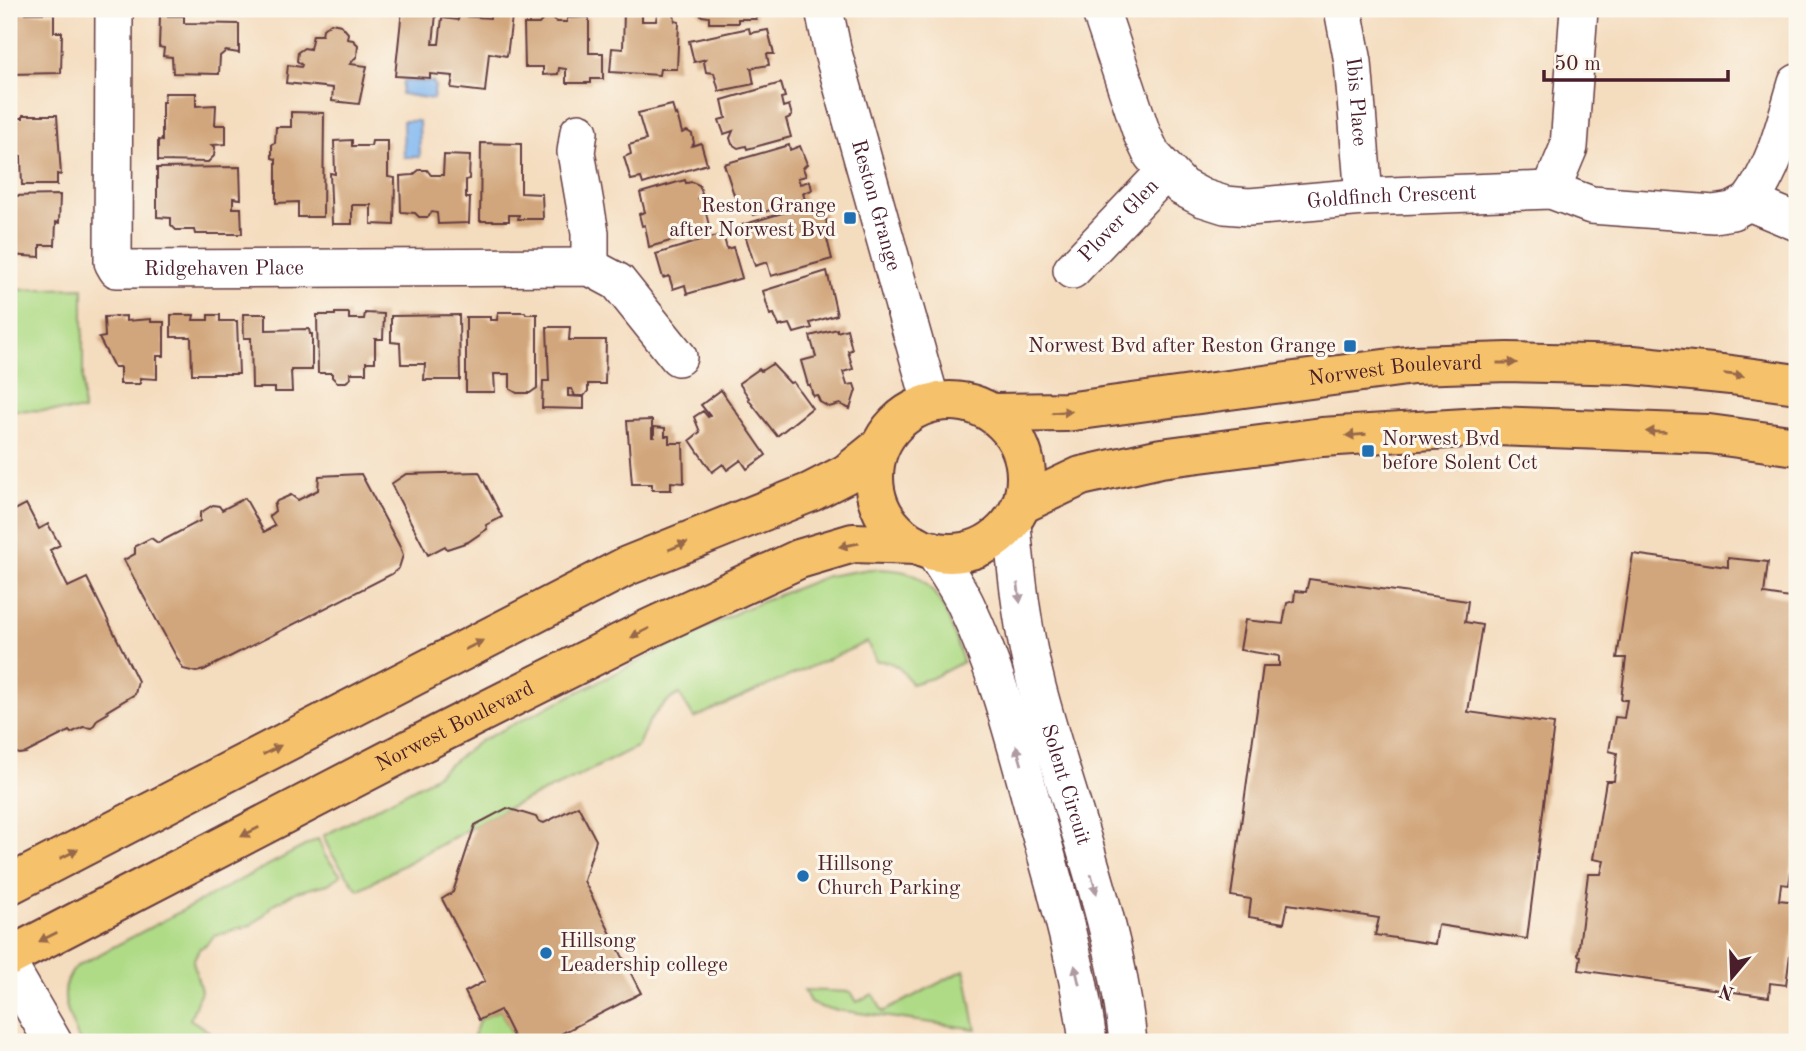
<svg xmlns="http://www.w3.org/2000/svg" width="1806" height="1051" viewBox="0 0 1806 1051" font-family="'Old Standard TT',serif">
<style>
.green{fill:#afdb86;stroke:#7c7d58;stroke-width:2}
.water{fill:#81b8f1;stroke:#666c8e;stroke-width:2}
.building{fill:#d1a67c}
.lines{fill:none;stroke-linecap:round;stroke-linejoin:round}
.minor-casing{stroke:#643b41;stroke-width:40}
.major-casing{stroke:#643b41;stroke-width:42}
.minor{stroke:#fff;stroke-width:37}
.major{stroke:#f5c16b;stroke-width:38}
.oneway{fill:#976848}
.oneway2{fill:#ae9aa0}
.poi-dot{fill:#1f6fb2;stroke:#fbf7ec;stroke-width:2.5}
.labels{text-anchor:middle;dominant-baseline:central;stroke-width:6;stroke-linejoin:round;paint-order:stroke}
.street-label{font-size:21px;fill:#4a1f2b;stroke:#fbf7ec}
.poi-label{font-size:21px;fill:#4a1f2b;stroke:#fbf7ec;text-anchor:start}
</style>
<rect width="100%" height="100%" fill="#fbf7ec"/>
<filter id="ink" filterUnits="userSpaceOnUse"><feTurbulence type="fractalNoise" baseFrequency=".0143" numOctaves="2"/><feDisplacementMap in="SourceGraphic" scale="14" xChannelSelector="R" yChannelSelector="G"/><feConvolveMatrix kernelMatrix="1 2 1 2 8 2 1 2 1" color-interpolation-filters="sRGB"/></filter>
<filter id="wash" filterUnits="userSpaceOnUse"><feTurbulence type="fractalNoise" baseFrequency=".00686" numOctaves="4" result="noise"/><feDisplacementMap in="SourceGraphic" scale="28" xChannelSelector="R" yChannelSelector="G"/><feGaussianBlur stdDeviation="1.57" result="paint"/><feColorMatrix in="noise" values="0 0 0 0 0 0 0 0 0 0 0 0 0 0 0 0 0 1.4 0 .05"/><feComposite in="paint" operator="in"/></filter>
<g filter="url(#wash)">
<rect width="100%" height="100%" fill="#f4dcbe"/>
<path class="green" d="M83,288V411L9,410V290Z
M870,569C883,569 896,569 909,573C942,586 954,632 963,662L932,678L911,684C903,669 893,660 876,661L867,642L694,718L679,694C657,706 646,723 638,746L571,780L507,808L358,890L331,853L323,836L428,781L480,741L744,609L827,576Z
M318,839L325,856L341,875L328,884L296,892L272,905L262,917L251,925L214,936L207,944L199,949L193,961L201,991L190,1019L225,1042H80C69,1016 54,990 77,966Z
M964,970C970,989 971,1011 976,1029L823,1008L810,1002L804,990L851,992L857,1002L873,994L883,1012Z
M500,1010L516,1042H472L479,1020Z"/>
<path class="water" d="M403,81L433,82L435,86L433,99L401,94Z
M403,121H419L420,157H404Z"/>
<g id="blocks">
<path class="building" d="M662,9H669L674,14L675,21L679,22L677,69H660L659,75L610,72L612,48L623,49L624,12L642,11V21H656L657,14Z
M696,9H756V19H738V23H709V17L702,16Z
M402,10L436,14L433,44H439L442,18L458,20L459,16L490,18V15L512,17L507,56L489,53L485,92L451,88L453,76L430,74V78L395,76Z
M9,13H54V32H62L61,73L9,74Z
M160,16H184V23L239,24V53L226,51L220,56L219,74L173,73L172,57L163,56L164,48L159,47Z
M545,17L552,18L557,22H567V18L589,17V53H603V79H591V83H566V69L559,68L558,74L543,75V67H525L524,24H539Z
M331,23L341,25L348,33L347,39L353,40L358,45L357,56L350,64L367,66L359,104L332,101L333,88L286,83L288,65L301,67L302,65L297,61L298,52L304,48L310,49L313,35H322L323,29Z
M749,28L750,33L768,30L774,54H767L769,65L751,68L754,84L719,91L714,73L706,72L704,62L706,59L694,62L689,41Z
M781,83L785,97L781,98L783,107L789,105L792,116L786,119L791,137L747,149L746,146L738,148L732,144L730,138L733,131L724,134L719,120L726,118L722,100Z
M165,93H196V106L216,105L215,125H226V144L212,145L215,147L214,156L208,162L158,161V140L162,141V102H164Z
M672,105L675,115L677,114L682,133L687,131L692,134L694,143L692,146L701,143L707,164L643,184L641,178L631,180L624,157L631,154L629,145L646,140L638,113Z
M291,112L324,113L323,217H298V202L276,203V159L272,158V144L275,143L276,127H291Z
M23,115H57L61,175L57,174V185H22L21,156L13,155L12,118H23Z
M352,140V146H371L372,141H388V177L395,178L394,225L371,224V205H352V224H332L330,173L335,174L334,141Z
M481,143L521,144V193L542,194L543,219H518L519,215H509V221H480Z
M789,145L790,150L800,146L807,164L803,168L806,176L798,178L800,184L810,181L812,190L803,193L805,200L753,215L749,201L737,204L724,164Z
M444,155L470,156L469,179L466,180V198H470L469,223L438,224L437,213L432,212L428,217H419L415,213L401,212L400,176L413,175L419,170H427L431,175H443Z
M240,167L241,199L233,198V208H241L242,234H195L194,230H176L171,225V218L157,217V168Z
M685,180L686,183L692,182L699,185L702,193L699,198L705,197L709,212L706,213L710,230L649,247L645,225L642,226L639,214L645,212L640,193Z
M60,195L59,223L56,222L55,245H40V257L9,255V196Z
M806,206L807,210L818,207L819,210L824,209L827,224L820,229L821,236L826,235L832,259L771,276L767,262L755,266L742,225Z
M723,234L727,249L733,247L742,278L687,294L685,285L673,289L669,276L663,278L656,254Z
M827,271L837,315L810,323L812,328L794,333L790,324L779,326L774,314L770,315L763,291Z
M498,312H525L526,314H537V388L530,393H517L510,389V374H494L495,392H466V317H490V320H497Z
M335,313H349V319H364L365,313L384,314L383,339H375V362H366V373H350L351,378L346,382H337L332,377V373H318L317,315H335Z
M243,314H266V330L309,329L310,334H312V370H291L292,392H275V388H252L251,338H244Z
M171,315H194L193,320H208V315H220V321H237L239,374H192L191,337H171Z
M459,315L460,380H424L425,364H401L400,343L391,342V316Z
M126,316V321L151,319V322H164V356H157V379L140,378V384H120V367H114L99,338L105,337L104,317Z
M547,327H570L569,340H606L605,384H588V391L584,396H575L572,389H568V396L584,397V409L542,408L543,381H549Z
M837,329V332L847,329L852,350L848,351L853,369L843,372L847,385L854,384L856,390L850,409L840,404L829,407L820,402L817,395L813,396L810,385H808L801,361L816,357L810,336Z
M772,364L790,383L793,382L812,408L777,436L748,399L749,398L739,383L759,369L761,371Z
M721,390L766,455L747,469L741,460L727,470L723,464L712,472L690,440L700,432L694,417L703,411L708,417L710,416L701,405Z
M652,420V437H654V427L665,428V436H669V443H683L684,483L671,482V490H652V484H632L627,421Z
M479,472L502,517L486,525L487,529L468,542L447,549L445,546L428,555L391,484L406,474Z
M361,474L400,547L403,555L399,568L392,574L204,670L196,672L183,669L124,560L135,554V546L151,538L158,543L200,521V513L213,505L219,506L222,510L245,498L264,532L275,526L269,516L275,511L274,506L277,501L291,495L298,500L318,490L319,476Z
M26,504L39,529L48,524L60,545L50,550L68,587L87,578L138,681L135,694L107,711L108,713L98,719L92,728L83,727L71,733L69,731L26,753L19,754L9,750V513Z
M1633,554L1728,567V558L1768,562L1764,594L1797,599V762L1794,781H1797V832L1789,885L1781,884L1779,900L1797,902L1786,985L1770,983L1769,997L1579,970L1581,956L1578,955L1588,874H1601L1604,861L1593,859L1606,781H1614L1617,753L1609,751L1615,717L1624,718L1627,700H1621L1626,658H1617Z
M1309,579L1468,601L1465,622L1482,625L1468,712L1554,724L1527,939L1438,925L1435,944L1375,935L1379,918L1288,904L1284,923L1249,917L1251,899L1231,896L1263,666H1279V656L1240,650L1245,620L1283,624L1287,603L1294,601L1295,591L1306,592Z
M578,806L596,840L584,881L641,993L545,1042H516L500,1010L479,1020L465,992L485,981L442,899L453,892L475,825L507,808L536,817L538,821L544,823Z"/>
</g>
</g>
<g filter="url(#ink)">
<use href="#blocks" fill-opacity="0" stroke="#643b41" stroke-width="2"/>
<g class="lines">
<g class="minor-casing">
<g id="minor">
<path id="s1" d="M114,9L113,262L117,269L590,267L618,282L678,357"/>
<path id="s2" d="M824,9L833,53L931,402"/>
<path id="s3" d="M1100,9L1142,134L1152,155L1182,187L1203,198L1225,205L1249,207L1364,197L1551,190L1591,205L1714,214L1732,211L1749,202L1797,222"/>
<path id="s4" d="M1343,9L1353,62L1364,197"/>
<path d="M579,132L576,152L590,233V267"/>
<path d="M1551,190L1569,147L1579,9"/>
<path d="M1749,202C1775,168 1785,123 1797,83"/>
<path id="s5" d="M1072,270L1166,171"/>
<path id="s6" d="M1012,525C1017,580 1023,634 1037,687C1068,805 1116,920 1128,1042"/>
<path d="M933,550C944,568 957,586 966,605C1000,676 1018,754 1039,829C1059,899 1079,970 1088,1042"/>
<path d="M9,966L53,1042"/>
</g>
</g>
<g class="major-casing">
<g id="major">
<circle cx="950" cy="477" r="76"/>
<path id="s7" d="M994,413L1066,412L1413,365L1508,362L1633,365L1731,375L1797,384"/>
<path d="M1022,504L1081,476L1161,458L1322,437L1497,426L1709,434L1797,446"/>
<path d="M9,885L627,566L811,492L846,474L877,449"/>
<path id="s8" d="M9,957L441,733L650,628L799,559L853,543L917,545"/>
</g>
</g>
<use href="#minor" class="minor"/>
<use href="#major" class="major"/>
</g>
<defs><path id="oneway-solid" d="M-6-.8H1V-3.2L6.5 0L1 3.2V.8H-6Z" transform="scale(1.75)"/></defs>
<g class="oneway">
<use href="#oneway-solid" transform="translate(1507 363)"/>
<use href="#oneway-solid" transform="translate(1734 375) rotate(7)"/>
<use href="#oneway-solid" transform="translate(1062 412) rotate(-4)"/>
<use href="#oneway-solid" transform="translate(1656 432) rotate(-178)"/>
<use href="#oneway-solid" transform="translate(1356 435) rotate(176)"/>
<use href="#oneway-solid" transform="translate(849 545) rotate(170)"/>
<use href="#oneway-solid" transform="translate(678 546) rotate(-22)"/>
<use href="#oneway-solid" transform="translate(640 633) rotate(153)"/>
<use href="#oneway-solid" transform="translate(474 645) rotate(-27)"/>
<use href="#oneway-solid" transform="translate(272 750) rotate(-27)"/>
<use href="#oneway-solid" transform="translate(250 832) rotate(153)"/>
<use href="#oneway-solid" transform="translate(69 854) rotate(-27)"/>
<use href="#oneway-solid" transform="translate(48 937) rotate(153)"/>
</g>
<g class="oneway2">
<use href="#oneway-solid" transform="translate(1019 593) rotate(83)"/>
<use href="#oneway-solid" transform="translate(1019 755) rotate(-106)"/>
<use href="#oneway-solid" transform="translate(1094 884) rotate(74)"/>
<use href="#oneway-solid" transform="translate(1077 975) rotate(-103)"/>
</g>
</g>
<g class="poi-dot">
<rect x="843" y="211" width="14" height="14" rx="3.5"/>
<rect x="1343" y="339" width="14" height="14" rx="3.5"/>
<rect x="1361" y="444" width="14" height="14" rx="3.5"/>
<circle cx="803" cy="876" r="7"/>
<circle cx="546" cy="953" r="7"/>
</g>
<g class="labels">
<g class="street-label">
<text stroke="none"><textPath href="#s4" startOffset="94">Ibis Place</textPath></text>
<text stroke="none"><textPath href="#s3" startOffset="413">Goldfinch Crescent</textPath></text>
<text stroke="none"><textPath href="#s2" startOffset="203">Reston Grange</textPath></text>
<text stroke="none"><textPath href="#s5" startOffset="68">Plover Glen</textPath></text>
<text stroke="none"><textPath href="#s1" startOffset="368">Ridgehaven Place</textPath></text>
<text stroke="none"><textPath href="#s7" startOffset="404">Norwest Boulevard</textPath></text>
<text stroke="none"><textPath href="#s8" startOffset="502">Norwest Boulevard</textPath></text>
<text stroke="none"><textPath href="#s6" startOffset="266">Solent Circuit</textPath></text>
</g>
<g class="poi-label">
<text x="836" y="206" text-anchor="end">Reston Grange<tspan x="836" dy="24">after Norwest Bvd</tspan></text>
<text x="1336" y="346" text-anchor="end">Norwest Bvd after Reston Grange</text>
<text x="1382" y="439">Norwest Bvd<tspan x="1382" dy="24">before Solent Cct</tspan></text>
<text x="817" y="864">Hillsong<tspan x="817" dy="24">Church Parking</tspan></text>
<text x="560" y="941">Hillsong<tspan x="560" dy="24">Leadership college</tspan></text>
</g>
</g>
<rect width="1806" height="1051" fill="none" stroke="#fbf7ec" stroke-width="35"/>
<g transform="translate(1732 977) rotate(199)" stroke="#fbf7ec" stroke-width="5" paint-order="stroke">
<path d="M0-5L12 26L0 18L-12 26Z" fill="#4a1f2b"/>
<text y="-10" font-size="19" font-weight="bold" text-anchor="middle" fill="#4a1f2b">N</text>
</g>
<path d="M1544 70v10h184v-10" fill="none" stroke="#4a1f2b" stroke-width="3.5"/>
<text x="1554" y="70" font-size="21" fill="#4a1f2b" stroke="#fbf7ec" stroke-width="5" paint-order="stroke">50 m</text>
</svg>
